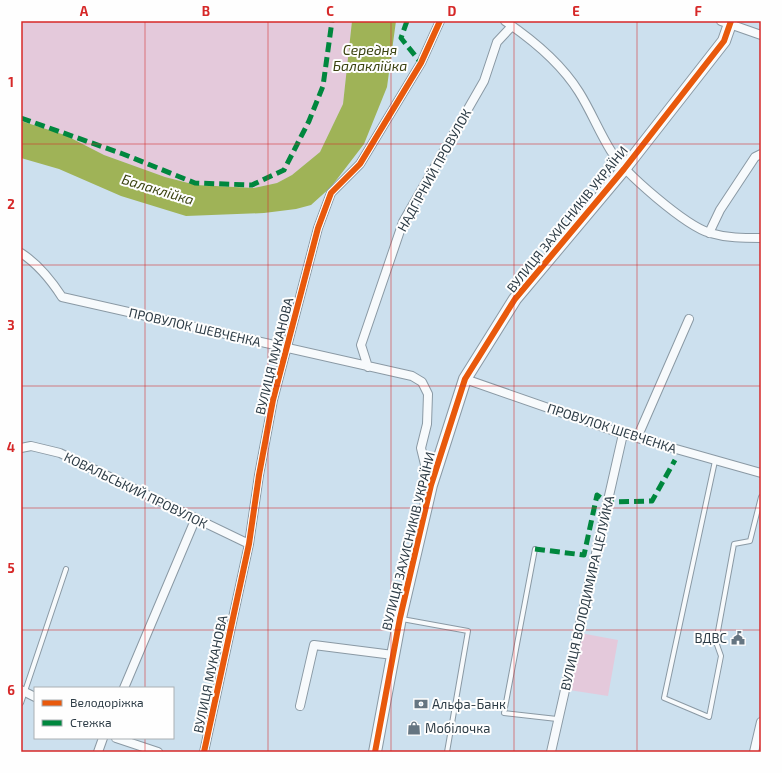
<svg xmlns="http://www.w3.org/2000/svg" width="782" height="773" viewBox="0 0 782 773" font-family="'Exo 2',sans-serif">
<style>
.green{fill:#e4c9db}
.water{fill:#9fb357}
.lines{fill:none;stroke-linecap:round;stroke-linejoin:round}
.lane-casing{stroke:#8a99a4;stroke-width:6}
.street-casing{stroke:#8a99a4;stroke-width:10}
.secondary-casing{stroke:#8a99a4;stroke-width:14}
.lane{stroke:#f7fafc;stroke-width:4}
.street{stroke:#f7fafc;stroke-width:8}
.secondary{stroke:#f7fafc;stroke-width:12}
.quiet{stroke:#00873e;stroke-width:5;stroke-dasharray:10 5;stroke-linecap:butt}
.cycleway-casing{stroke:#fefefe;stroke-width:8}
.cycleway{stroke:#e8590c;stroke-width:6}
.grid{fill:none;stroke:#d62828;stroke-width:1;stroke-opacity:0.55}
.labels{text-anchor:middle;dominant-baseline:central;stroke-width:4;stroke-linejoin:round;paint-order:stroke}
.street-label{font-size:13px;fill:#2d3c46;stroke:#fefefe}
.poi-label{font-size:13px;fill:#2d3c46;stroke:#fefefe;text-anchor:start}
.water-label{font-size:14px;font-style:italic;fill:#3b4311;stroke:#fefefe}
.neatline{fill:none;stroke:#d62828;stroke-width:1.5}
.grid-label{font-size:13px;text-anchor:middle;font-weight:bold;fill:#d62828}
</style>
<rect width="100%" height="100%" fill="#cce0ee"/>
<path class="green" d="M21,21H352L343,104L320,152L292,175L277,183L254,188L196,185L165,177L104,155L65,135L21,121Z
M580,633L618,640L608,696L569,690Z"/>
<path class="water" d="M352,21H396L387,87L364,144L331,187L311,205L296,209L264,213L186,216L121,196L59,169L21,158V121L65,135L104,155L165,177L196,185L254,188L277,183L292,175L320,152L343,104Z"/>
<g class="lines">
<g class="lane-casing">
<path id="lane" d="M715,461L664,698L709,717L721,656L716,642L734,544L750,541L761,497
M535,549L504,713L557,719
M402,619L468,631L447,752
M21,703L66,569"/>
</g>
<g class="street-casing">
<path id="street" d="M505,21C533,40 561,63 579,92C591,111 599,132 611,151C624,173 686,226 710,233C727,238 743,238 761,238
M721,21L761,35
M709,233L720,210L755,157L761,154
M21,253C38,264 51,280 62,297L412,376L422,382L428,394L427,424L421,448L430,485
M368,367L361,345L403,222L484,81L497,42L512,26
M465,379L623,434L761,473
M637,438L689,319
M21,448L31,446L60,453L249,544
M124,688L195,520
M21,690L35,697
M300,706L314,645L393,655
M116,738L158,752
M98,752L103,738
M204,752L249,544L259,475L273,400L318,228L331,193L360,164L421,63L440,21
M551,752L623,434
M754,752L761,722"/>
</g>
<g class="secondary-casing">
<path id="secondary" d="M375,752L400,618L431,485L465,379L515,299L624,169L724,41L731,21"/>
</g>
<use href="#lane" class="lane"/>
<use href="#street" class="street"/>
<use href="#secondary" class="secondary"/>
<path class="quiet" d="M407,21L401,38L421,63
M21,118L123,154L195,183L252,185L284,170L309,121L323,86L332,21
M535,549L584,555L597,495L607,502L652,501L675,460"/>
<g class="cycleway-casing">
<path id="cycleway" d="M204,752L249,544L259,475L273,400L318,228L331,193L360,164L421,63L440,21
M375,752L400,618L431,485L465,379L515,299L624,169L724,41L731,21"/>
</g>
<use href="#cycleway" class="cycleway"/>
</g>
<path class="grid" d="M145,21V688M268,21V752M391,21V752M514,21V752M637,21V752M21,144H761M21,265H761M21,386H761M21,508H761M21,630H761M145,738V752"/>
<defs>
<g id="civic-bare" transform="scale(1.08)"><path d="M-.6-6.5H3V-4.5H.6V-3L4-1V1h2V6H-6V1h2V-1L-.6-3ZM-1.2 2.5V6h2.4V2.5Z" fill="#657581" stroke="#fefefe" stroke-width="2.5" paint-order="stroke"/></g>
<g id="bank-bare" transform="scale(1.08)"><path d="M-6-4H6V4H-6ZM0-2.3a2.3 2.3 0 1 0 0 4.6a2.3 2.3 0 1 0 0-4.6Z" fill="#657581" stroke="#fefefe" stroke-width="2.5" paint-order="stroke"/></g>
<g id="shop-bare" transform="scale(1.08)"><path d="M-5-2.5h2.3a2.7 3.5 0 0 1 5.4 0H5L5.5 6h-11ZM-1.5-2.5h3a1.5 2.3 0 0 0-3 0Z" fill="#657581" stroke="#fefefe" stroke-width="2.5" paint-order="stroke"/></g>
</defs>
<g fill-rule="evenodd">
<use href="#civic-bare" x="738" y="638"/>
<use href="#bank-bare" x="421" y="704"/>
<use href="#shop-bare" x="414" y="728"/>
</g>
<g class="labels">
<g class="street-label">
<text transform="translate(434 170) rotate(-61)">НАДГІРНИЙ ПРОВУЛОК</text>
<text transform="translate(567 219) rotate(-51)">ВУЛИЦЯ ЗАХИСНИКІВ УКРАЇНИ</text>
<text transform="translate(195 327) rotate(13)">ПРОВУЛОК ШЕВЧЕНКА</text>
<text transform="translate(274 356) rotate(-76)">ВУЛИЦЯ МУКАНОВА</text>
<text transform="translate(612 428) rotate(18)">ПРОВУЛОК ШЕВЧЕНКА</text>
<text transform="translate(136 490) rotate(26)">КОВАЛЬСЬКИЙ ПРОВУЛОК</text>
<text transform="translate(408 541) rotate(-76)">ВУЛИЦЯ ЗАХИСНИКІВ УКРАЇНИ</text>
<text transform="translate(587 593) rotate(-77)">ВУЛИЦЯ ВОЛОДИМИРА ЦЕЛУЙКА</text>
<text transform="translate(210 674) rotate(-78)">ВУЛИЦЯ МУКАНОВА</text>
</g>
<g class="poi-label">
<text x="727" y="638" text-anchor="end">ВДВС</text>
<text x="432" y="704">Альфа-Банк</text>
<text x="425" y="728">Мобілочка</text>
</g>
<g class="water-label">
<text x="370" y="49">Середня<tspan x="370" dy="16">Балаклійка</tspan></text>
<text transform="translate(158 189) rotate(17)">Балаклійка</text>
</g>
</g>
<rect width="782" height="773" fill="none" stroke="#fefefe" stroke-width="44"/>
<rect x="34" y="687" width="140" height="52" fill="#fefefe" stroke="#aab0b4"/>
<rect x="42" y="700" width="20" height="6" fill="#e8590c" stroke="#aab0b4"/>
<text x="70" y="707" font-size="12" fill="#2d3c46">Велодоріжка</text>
<rect x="42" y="720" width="20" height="6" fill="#00873e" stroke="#aab0b4"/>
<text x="70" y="727" font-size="12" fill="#2d3c46">Стежка</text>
<rect x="22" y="22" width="738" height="729" class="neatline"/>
<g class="grid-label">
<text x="84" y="16">A</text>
<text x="206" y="16">B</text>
<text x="330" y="16">C</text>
<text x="452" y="16">D</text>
<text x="576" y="16">E</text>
<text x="698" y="16">F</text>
<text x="11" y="87">1</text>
<text x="11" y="209">2</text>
<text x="11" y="330">3</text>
<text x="11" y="452">4</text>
<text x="11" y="573">5</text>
<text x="11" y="695">6</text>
</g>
</svg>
